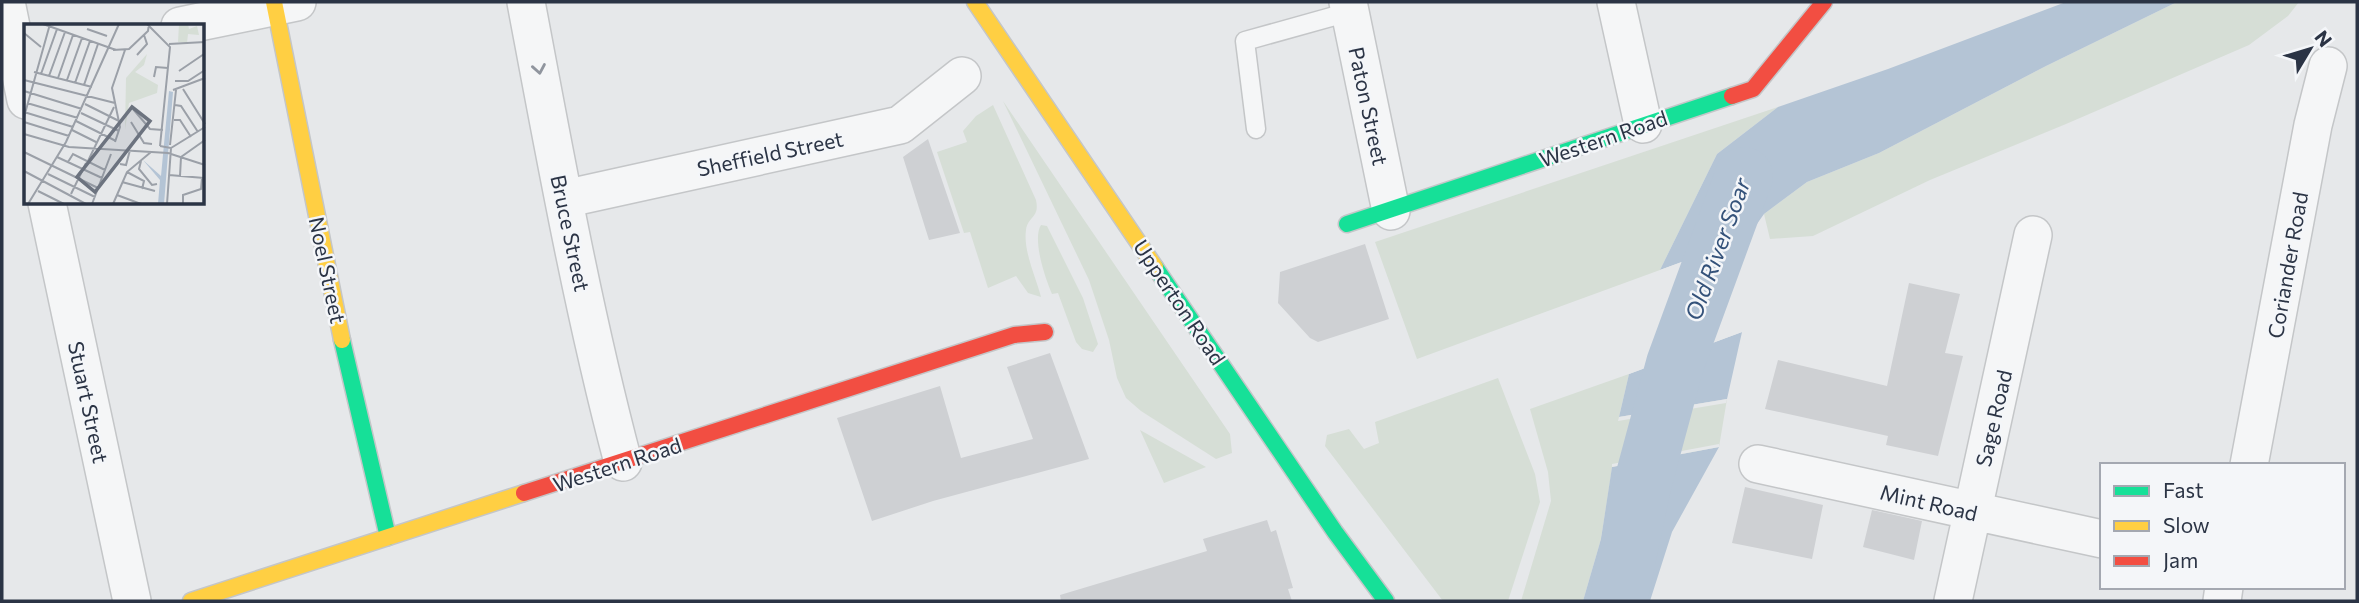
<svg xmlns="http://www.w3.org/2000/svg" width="2359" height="603" viewBox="0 0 2359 603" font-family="Commissioner,sans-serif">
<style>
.green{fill:#d6ded6}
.water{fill:#b4c4d5}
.pier{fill:#e6e8ea}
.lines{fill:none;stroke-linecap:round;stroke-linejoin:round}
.river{stroke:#b4c4d5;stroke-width:58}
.building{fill:#ced0d3}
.lane-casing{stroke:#c4c6c8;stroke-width:21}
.street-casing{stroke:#c4c6c8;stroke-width:40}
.fast-casing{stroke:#c4c6c8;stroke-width:19}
.slow-casing{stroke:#c4c6c8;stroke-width:19}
.jam-casing{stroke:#c4c6c8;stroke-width:19}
.lane{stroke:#f5f6f7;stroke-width:18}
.street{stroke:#f5f6f7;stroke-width:37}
.fast{stroke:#16e098;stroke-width:16}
.slow{stroke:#ffcf43;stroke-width:16}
.jam{stroke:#f24e42;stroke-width:16}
.oneway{stroke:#90959e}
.labels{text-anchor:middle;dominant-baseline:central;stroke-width:5;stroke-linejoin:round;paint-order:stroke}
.street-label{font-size:21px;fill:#2b3445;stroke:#f4f6f9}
.water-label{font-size:23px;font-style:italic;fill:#34527a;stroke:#f4f6f9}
.inset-road{fill:none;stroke:#9ba0a8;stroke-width:2}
.view{fill:#6c737f;fill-opacity:0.15;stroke:#6c737f;stroke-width:3.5}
.inset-edge{fill:none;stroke:#2b3445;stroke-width:3.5}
</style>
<rect width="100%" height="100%" fill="#e6e8ea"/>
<path class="green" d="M2177,2H2299L2288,16L2249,45L2066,124L1930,180L1813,236L1770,239L1764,214L1807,182L1879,153L2046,66Z
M1003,101L1230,434L1232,453L1216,459L1141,411L1126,398L1117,378L1109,340L1089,280Z
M993,105L1036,200C1040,218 1028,216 1026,230C1023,251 1036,277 1041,297L1028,293L1016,276L988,288L970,232L964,233L937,152L967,142L963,131L976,116Z
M1778,107L1717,154L1660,270L1417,359L1375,242Z
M1041,225L1047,226L1083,298L1098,344L1093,352L1082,349L1076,342L1058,293L1052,294C1045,278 1032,239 1041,225Z
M1629,374L1619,417L1727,399L1719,447L1612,468L1601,539L1583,601H1521L1551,501L1548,472L1530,409Z
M1498,378L1535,474L1540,502L1508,601H1443L1325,446L1327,435L1349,429L1364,449L1379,443L1375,422Z
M1140,430L1206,467L1164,483Z"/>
<path class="water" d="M2066,2H2177L2046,66L1879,153L1807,182L1764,214L1747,238L1660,270L1717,154L1778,107L1888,69Z
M1742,332L1727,399L1619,417L1629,374Z
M1719,447L1672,532L1650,601H1583L1601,539L1612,467Z"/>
<path class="pier" d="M1747,238V242L1659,273L1660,270Z
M1742,328V332L1629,374L1630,369Z
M1727,399L1726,403L1618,421L1619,417Z
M1719,444V447L1612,467V464Z"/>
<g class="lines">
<path class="river" d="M1618,601L1642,486L1675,364L1744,176"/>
</g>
<path class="building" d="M928,139L960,233L929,240L903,157Z
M1365,244L1389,319L1318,342L1310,338L1278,303L1280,272Z
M1909,283L1960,294L1945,353L1963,356L1938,456L1886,445L1888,436L1765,409L1778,360L1887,386Z
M1050,353L1089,459L933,501L872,521L837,418L940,386L961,458L1033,439L1007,367Z
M1745,487L1823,505L1812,559L1732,543Z
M1872,510L1922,521L1914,560L1863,547Z
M1267,520L1271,532L1276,530L1293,588L1288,589L1292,601H1061L1060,595L1207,551L1203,539Z"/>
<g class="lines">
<g class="lane-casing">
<path id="lane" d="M1256,129L1245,41L1349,12"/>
</g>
<g class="street-casing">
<path id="street" d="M6,2L26,100
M526,2C555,156 583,311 623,462
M1348,2L1391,211
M1616,2L1643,124
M180,26L297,2
M564,199L900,125L962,76
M47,203L132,601
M1758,464L2102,539
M2249,465L2313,125L2328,66
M1953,601L2033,235
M2222,601L2224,587"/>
</g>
<g class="fast-casing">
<path id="fast" d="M1347,224L1732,96
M1155,267L1335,532L1386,601
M342,340L388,537"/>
</g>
<g class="slow-casing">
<path id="slow" d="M274,2L342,340
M975,2L1155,267
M191,601L524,493"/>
</g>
<g class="jam-casing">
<path id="jam" d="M1732,96L1753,89L1824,2
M524,493L1014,335L1045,332"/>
</g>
<use href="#lane" class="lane"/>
<use href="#street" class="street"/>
<use href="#fast" class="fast"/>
<use href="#slow" class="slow"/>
<use href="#jam" class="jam"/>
</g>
<defs><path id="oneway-chevron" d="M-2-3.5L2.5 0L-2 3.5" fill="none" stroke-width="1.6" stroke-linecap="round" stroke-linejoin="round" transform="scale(1.75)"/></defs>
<use class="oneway" href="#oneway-chevron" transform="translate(539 69) rotate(80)"/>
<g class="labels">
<g class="street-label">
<text transform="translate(1369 106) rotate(78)">Paton Street</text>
<text transform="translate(1603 138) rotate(-19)">Western Road</text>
<text transform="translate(770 153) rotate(-12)">Sheffield Street</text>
<text transform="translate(571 233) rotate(78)">Bruce Street</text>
<text transform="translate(2287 265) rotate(-80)">Coriander Road</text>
<text transform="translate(328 270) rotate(78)">Noel Street</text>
<text transform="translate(1180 302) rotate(56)">Upperton Road</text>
<text transform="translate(89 402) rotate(78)">Stuart Street</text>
<text transform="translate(1993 418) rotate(-77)">Sage Road</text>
<text transform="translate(617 464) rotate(-18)">Western Road</text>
<text transform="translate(1929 502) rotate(13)">Mint Road</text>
</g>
<g class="water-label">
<text transform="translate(1717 249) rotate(-70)">Old River Soar</text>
</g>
</g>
<g transform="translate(24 24)">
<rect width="180" height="180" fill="#e6e8ea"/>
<path d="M155,0H164L165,5L173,2L175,11L164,10L163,19L154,18ZM123,30L120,41L111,48L134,61L133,69L105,79L101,106L102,54Z" fill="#d6ded6"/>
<path d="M145,67L149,68L140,180H134L136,156L119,136L137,152Z" fill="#b4c4d5"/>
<path class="inset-road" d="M19,0L92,26M123,0L146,23L136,122M63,5L83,12M0,9L17,23M145,20L181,18M89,26L105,25L124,7L125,0M113,31L123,20L120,11M155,47L180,30M10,48L68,63M17,50L33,5M25,52L41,8M130,53L132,43L144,44M34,54L49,11M0,56L91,79M43,56L58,14M151,57H164L181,46M51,59L66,17M60,61L74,20M159,65L181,100M149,66L181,54M0,67L58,85M3,79L54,94M61,80L95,97M151,81L157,82L174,108M109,85L126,105L139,106M0,88L49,103M57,89L95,107M0,93L26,0M150,96H156L167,113M52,97L92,117M0,98L45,112M107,98L120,119L128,120M48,106L72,118M0,110L45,123L144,129L181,141M91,118L96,103L88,64L101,26M146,121L152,66M136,122L147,124L143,180M147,124L181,103M0,128L74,164M33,133L78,154M64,137L90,83M117,137L115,145L128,161L133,160M44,138L49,130L81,146M96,140L102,141L106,126M0,147L62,180M103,148L120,157L118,165M24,150L71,173M145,151L180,154M156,152L157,133L181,116M98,158L131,167M14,167L40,180M47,170L62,139M93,171L117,180M4,180L42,118L95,0M68,180L87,130M89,180L103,148L127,128M159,180V171L177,165L178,154"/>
<path class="view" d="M108,83L126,97L71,168L53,153Z"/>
<rect width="180" height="180" class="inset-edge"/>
</g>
<rect width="2359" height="603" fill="none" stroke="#2b3445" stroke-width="7"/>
<rect x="2100" y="463" width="245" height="126" fill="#f4f6f9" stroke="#a4a8b1" stroke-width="2"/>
<rect x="2114" y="486" width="35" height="10" fill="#16e098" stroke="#a4a8b1" stroke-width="2"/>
<text x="2163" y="498" font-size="21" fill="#2b3445">Fast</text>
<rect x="2114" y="521" width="35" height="10" fill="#ffcf43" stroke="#a4a8b1" stroke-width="2"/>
<text x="2163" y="533" font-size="21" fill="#2b3445">Slow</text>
<rect x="2114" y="556" width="35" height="10" fill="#f24e42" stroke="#a4a8b1" stroke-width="2"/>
<text x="2163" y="568" font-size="21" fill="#2b3445">Jam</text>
<g transform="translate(2310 49) rotate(52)" stroke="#f4f6f9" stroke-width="5" paint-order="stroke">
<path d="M0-5L12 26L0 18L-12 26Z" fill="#2b3445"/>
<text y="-10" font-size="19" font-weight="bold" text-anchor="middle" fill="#2b3445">N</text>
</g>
</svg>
